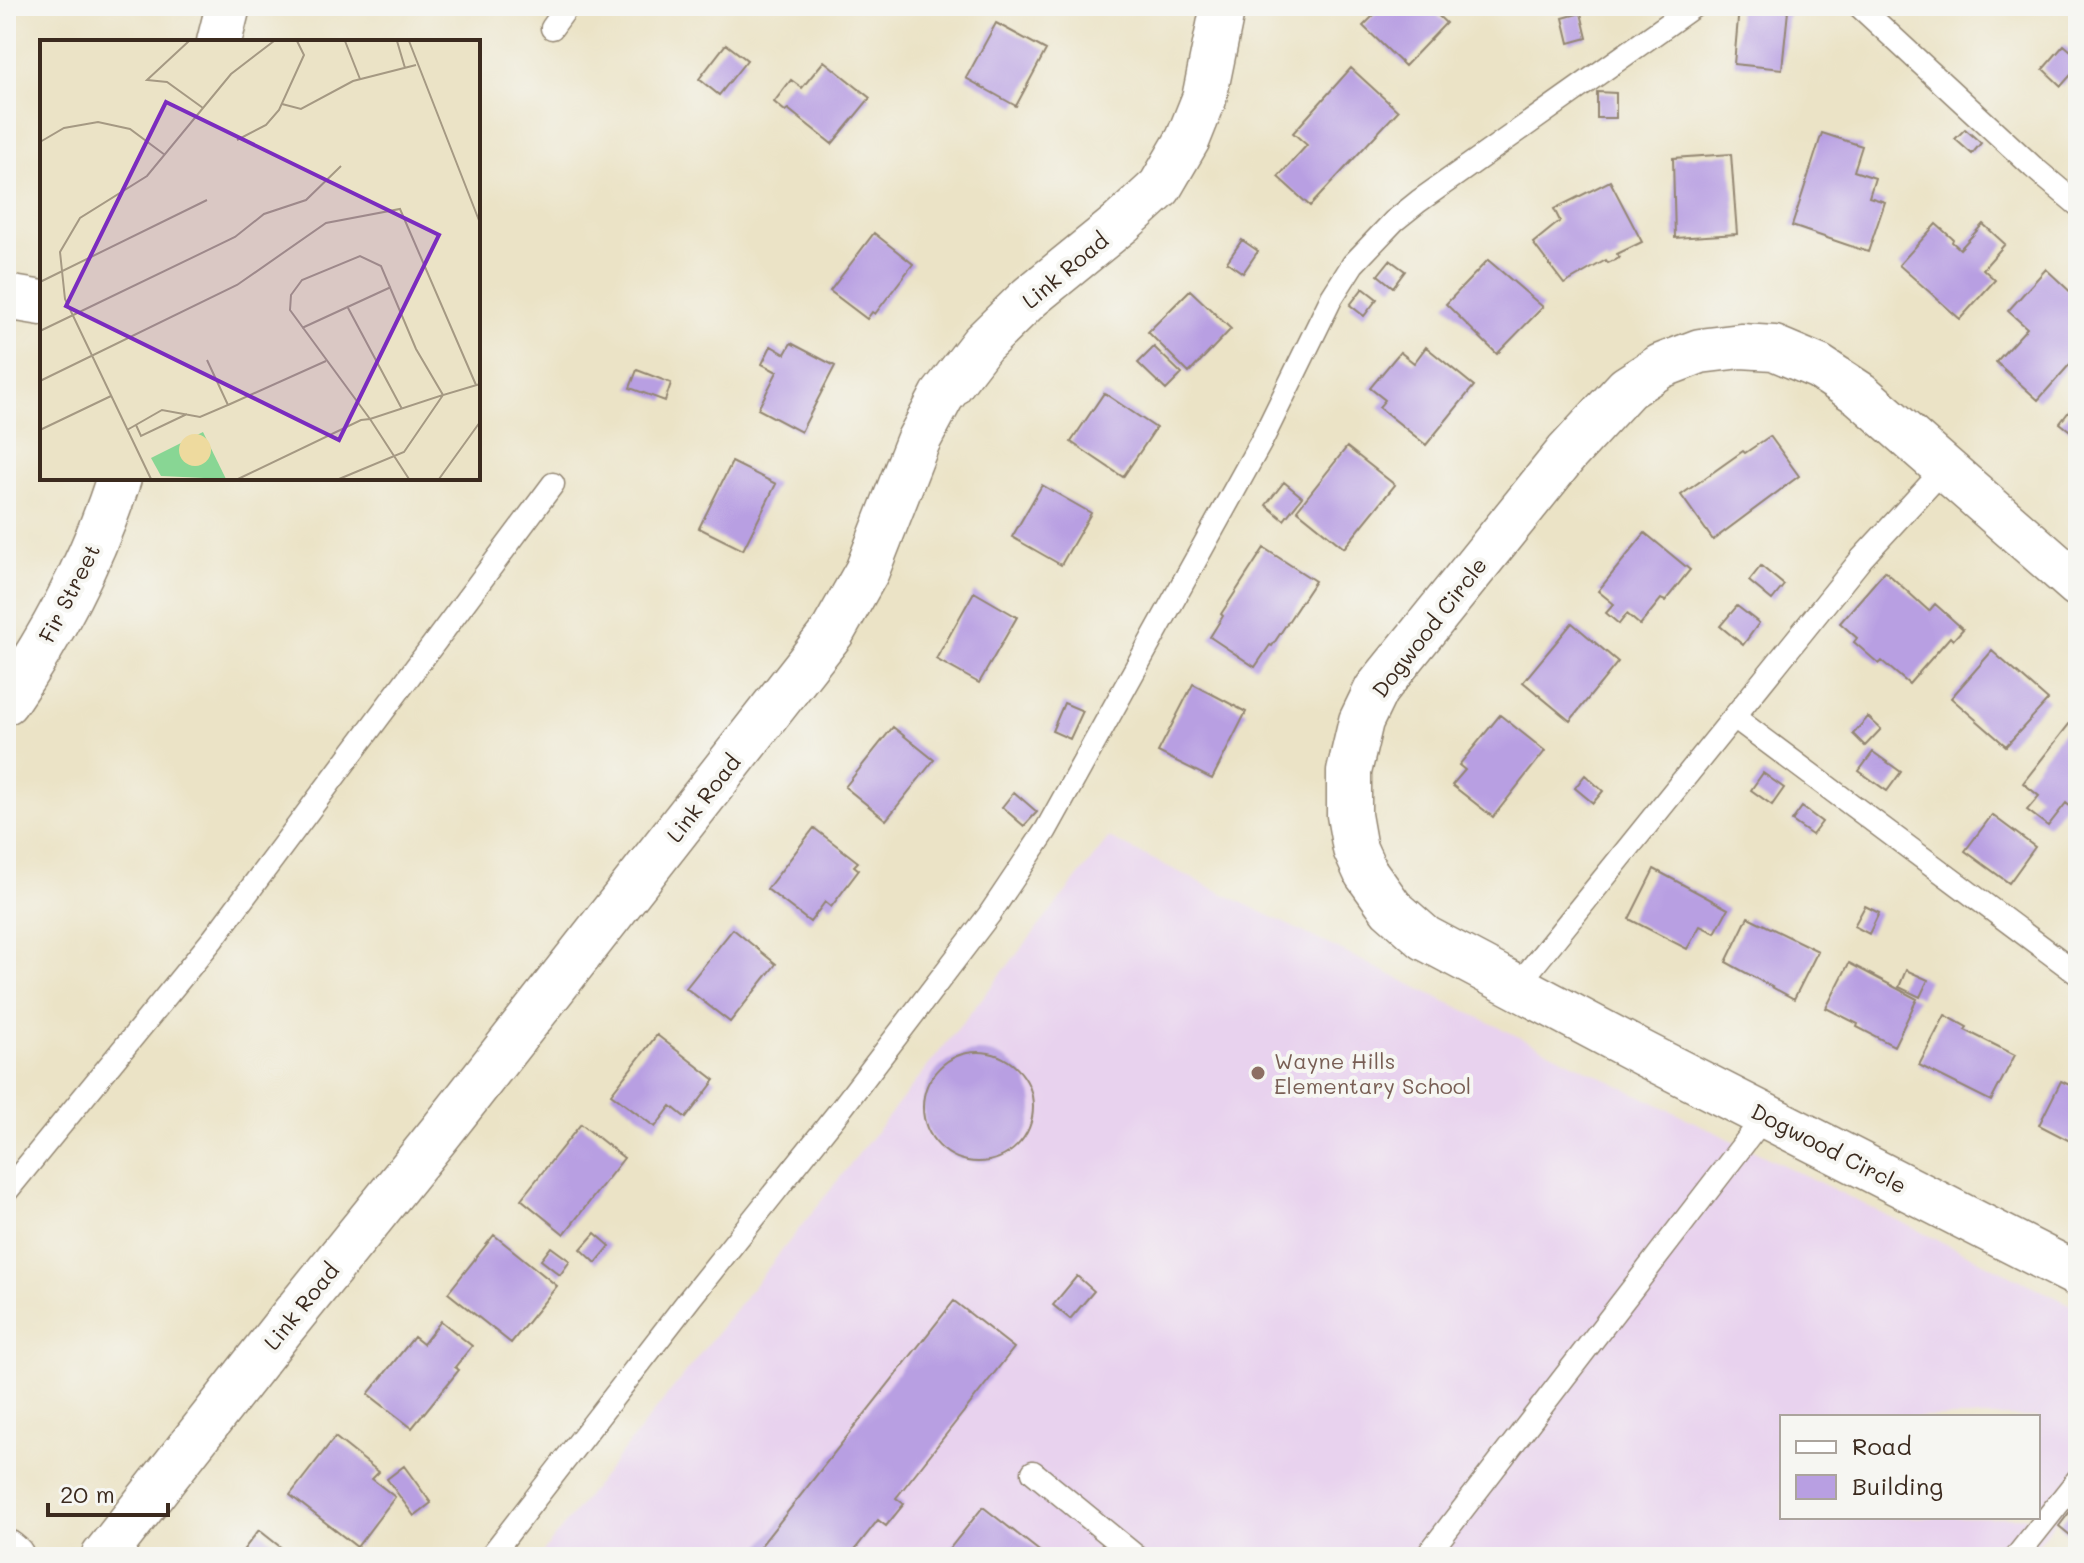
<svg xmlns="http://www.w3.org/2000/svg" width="2084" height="1563" viewBox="0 0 2084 1563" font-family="Mali,sans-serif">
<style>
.built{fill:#e8d2ee;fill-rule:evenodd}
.building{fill:#b89fe2}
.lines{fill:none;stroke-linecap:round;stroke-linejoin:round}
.lane-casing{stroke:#938672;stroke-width:25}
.street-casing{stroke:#938672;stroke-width:47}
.lane{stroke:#fff;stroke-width:22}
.street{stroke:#fff;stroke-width:44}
.education-dot{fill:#8d6e63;stroke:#f6f6f2;stroke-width:3}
.labels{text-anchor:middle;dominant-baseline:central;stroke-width:8;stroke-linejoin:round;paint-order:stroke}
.street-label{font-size:22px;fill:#3b2a1e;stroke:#f6f6f2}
.education-label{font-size:22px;fill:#785e54;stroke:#f6f6f2;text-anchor:start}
.inset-road{fill:none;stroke:#a59983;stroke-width:2}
.view{fill:#7b2cbf;fill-opacity:0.15;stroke:#7b2cbf;stroke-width:4}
.inset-edge{fill:none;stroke:#3b2a1e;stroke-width:4}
</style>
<rect width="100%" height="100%" fill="#f6f6f2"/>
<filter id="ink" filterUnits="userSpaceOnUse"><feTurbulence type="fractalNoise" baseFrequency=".0125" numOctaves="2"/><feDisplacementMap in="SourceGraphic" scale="16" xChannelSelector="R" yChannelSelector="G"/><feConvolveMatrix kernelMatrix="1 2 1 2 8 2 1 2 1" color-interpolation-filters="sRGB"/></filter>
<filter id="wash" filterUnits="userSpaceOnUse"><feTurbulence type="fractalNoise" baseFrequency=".006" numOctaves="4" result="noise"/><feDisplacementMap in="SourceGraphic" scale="32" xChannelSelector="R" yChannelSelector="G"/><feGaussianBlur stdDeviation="1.8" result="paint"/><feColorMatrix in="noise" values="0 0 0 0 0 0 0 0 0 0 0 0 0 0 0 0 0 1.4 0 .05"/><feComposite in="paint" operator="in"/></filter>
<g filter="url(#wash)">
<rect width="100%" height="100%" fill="#ebe3c6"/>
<path class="built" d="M1109,838L2078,1308V1493L2028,1557H539ZM1782,1417H2038V1517H1782Z"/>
<g id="blocks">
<path class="building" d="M1375,6H1428L1446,23L1405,66L1363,26L1376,13L1372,9Z
M1739,7L1788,11L1782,69L1734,64Z
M1581,13L1587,38L1569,43L1563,18Z
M996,23L1046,50L1016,106L966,78Z
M726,44L747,60L719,95L699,79Z
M2064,45L2078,57V67L2061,86L2043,69Z
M824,61L870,98L832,144L788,109L785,111L774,102L791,80L802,88Z
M1351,68L1398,111L1310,206L1278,177L1307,145L1293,133Z
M1597,92L1616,93V118H1597Z
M1965,129L1981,143L1972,154L1955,139Z
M1822,133L1862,146L1854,171L1875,178L1869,197L1885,202L1868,252L1792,226Z
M1731,154L1737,234L1675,238L1673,158Z
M1610,181L1642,242L1617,254L1619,258L1608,263L1606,260L1564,284L1533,243L1560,221L1554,209Z
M1936,224L1953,239L1952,242L1960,249L1983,224L2005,244L1983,269L1995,280L1960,319L1899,265Z
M874,233L913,264L875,314L872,312L867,319L830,291Z
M1242,240L1258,251L1243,273L1227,262Z
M1390,260L1405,271L1393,287L1378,275Z
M1488,260L1543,307L1497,354L1446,304Z
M2046,269L2078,299V355L2038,400L1996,362L2027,328L2008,311Z
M1363,288L1377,299L1364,316L1350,305Z
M1190,290L1231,329L1189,373L1148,332Z
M791,343L835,366L801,432L758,409L777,372L762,364L771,346L785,354Z
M1154,347L1182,374L1166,390L1138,363Z
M1426,347L1474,386L1426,445L1379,407L1385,400L1370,388L1400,352L1414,363Z
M637,370L671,383L665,401L630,388Z
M1104,393L1156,428L1123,477L1071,442Z
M2078,400V437L2060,423Z
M1770,436L1799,476L1713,540L1681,495L1743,451L1745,453Z
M1347,447L1395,485L1344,548L1297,510Z
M732,462L776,484L743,550L699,528Z
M1284,482L1302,497L1284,520L1266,505Z
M1042,485L1091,513L1061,565L1012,537Z
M1645,533L1690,570L1665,601L1661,599L1640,625L1627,614L1619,624L1606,613L1614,604L1598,591Z
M1264,548L1315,581L1272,646L1270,645L1255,667L1210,637L1223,616L1221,614Z
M1761,566L1784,585L1772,600L1749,581Z
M1885,571L1929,611L1935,604L1963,629L1953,640L1950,637L1909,684L1882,661L1879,664L1854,642L1857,638L1840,623Z
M974,592L1017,617L979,683L936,659Z
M1737,606L1759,623L1743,645L1720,626Z
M1572,623L1618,662L1570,721L1523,682Z
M1992,651L2048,700L2006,746L1951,698Z
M1193,684L1246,712L1212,779L1158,752Z
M1064,703L1083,711L1070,739L1052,731Z
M1500,715L1545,751L1493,817L1452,785L1465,770L1459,765Z
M1868,717L1881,729L1865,746L1853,734Z
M2070,723L2078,729V813L2066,803L2048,826L2027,810L2039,796L2023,783Z
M893,727L934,760L886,820L845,787Z
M1873,752L1901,772L1887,791L1859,771Z
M1763,773L1784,788L1772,805L1751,790Z
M1585,775L1603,791L1593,803L1575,788Z
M1014,792L1037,812L1024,826L1002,807Z
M1802,807L1822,822L1812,835L1792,821Z
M1992,815L2035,847L2009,883L1965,851Z
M814,828L858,862L854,866L859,870L831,907L825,902L810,922L767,889Z
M1654,869L1728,909L1715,933L1700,926L1687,949L1629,919Z
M1865,906L1879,913L1869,934L1854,926Z
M1748,917L1818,951L1794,999L1726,962Z
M733,929L776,964L730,1022L686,988Z
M1849,963L1917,999L1894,1046L1857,1027L1858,1024L1826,1008Z
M1906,970L1928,980L1920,997L1899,987Z
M1945,1015L1967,1027L1965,1030L2015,1055L1991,1101L1919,1065Z
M657,1035L715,1080L686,1118L671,1106L655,1127L611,1094Z
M923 1107a55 55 0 1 1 110 0a55 55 0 1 1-110 0Z
M2061,1081L2078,1089V1148L2072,1145L2074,1143L2039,1125Z
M581,1124L624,1158L564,1234L521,1199Z
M595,1233L610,1246L596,1263L581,1249Z
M494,1235L557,1286L511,1343L448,1293Z
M551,1247L570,1261L560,1275L541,1260Z
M1077,1276L1094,1291L1070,1319L1053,1305Z
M954,1301L1014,1348L896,1498L904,1504L886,1526L878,1520L849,1557H752Z
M441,1321L472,1346L455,1367L459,1370L412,1428L368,1394L414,1337L423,1344Z
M335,1437L379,1472L372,1479L395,1497L357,1547L290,1495Z
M404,1466L431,1503L414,1516L387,1479Z
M2078,1501V1537L2076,1540L2059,1526Z
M983,1507L1047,1557H943Z
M259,1530L293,1557H238Z"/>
</g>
</g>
<g filter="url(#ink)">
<use href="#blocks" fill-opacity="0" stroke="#938672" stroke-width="2"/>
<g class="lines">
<g class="lane-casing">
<path id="lane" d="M1859,6L2033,167L2078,205
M552,28L568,6
M1734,717L2078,974
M1517,986L1862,558L1946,467
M6,1192L213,939L553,484
M1033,1472L1137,1557
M490,1557L691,1297L841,1109L989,915L1046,830L1261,442L1332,297L1353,264L1394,221L1419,201L1694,6
M1426,1557L1766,1115
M2016,1557L2078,1479"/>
</g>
<g class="street-casing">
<path id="street" d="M219,42L228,6
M6,297L42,303
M2078,585L1860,394L1819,367L1774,348L1741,346L1700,351L1661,366L1627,388L1567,453L1376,690L1361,721L1349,772V815L1355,849L1366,873L1391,908L1425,938L1644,1054L2078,1275
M6,702C54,633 93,559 119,478
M6,1552L12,1557
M103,1557L281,1330L440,1133L833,631L867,571L918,441L942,396L982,344L1030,297L1121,223L1160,187L1188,139L1204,99L1223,6"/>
</g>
<use href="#lane" class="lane"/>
<use href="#street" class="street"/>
</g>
</g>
<circle class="education-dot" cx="1258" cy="1073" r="8"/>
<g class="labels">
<g class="street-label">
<text transform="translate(1065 270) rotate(-40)">Link Road</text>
<text transform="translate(69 593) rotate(-63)">Fir Street</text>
<text transform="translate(1429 627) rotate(-52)">Dogwood Circle</text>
<text transform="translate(703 798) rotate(-52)">Link Road</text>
<text transform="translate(1829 1148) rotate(27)">Dogwood Circle</text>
<text transform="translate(301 1306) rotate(-51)">Link Road</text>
</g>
<g class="education-label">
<text x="1274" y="1060">Wayne Hills<tspan x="1274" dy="25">Elementary School</tspan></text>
</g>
</g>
<g transform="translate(40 40)">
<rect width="440" height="440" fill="#ebe3c6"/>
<path d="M163,392L186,439L121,436L111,418Z" fill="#88d694"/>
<path d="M139 410a16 16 0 1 1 32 0a16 16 0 1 1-32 0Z" fill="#eeda9e"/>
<path class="inset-road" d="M149,1L107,40L127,42L163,68M305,1L320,39M357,1L365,28M369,1L440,183M242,64L261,69L313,41L376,25M197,100L226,85L239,70L264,15L257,1M0,102L24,88L58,82L90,89L125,115M0,242L167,160M307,266L362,369M262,288L351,247M0,291L195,197L224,174L266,160L301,126M0,341L197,245L286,183L360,169L436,345M188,365L286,321M96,385L101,396L147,374M0,390L71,356M87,390L122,370L160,377L188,365L167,320M111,439L25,259L20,212L40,178L107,136L191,34L234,1M198,439L321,380L330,379L403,355L376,309L341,226L320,216L262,240L251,255L250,270L330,379L369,439M299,439L364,412L403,355L440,344M399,439L440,382"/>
<path class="view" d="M126,62L399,195L299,400L26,266Z"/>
<rect width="440" height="440" class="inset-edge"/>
</g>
<rect width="2084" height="1563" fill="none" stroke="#f6f6f2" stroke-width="32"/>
<rect x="1780" y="1415" width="260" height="104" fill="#f6f6f2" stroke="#aba49d" stroke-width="2"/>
<rect x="1796" y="1441" width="40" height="12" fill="#ffffff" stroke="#aba49d" stroke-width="2"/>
<text x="1852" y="1455" font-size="24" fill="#3b2a1e">Road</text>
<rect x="1796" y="1475" width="40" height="24" fill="#b89fe2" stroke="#aba49d" stroke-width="2"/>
<text x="1852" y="1495" font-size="24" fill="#3b2a1e">Building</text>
<path d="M48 1503v12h120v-12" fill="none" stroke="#3b2a1e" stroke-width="4"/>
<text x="60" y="1503" font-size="24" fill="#3b2a1e" stroke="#f6f6f2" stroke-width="6" paint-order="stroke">20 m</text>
</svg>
